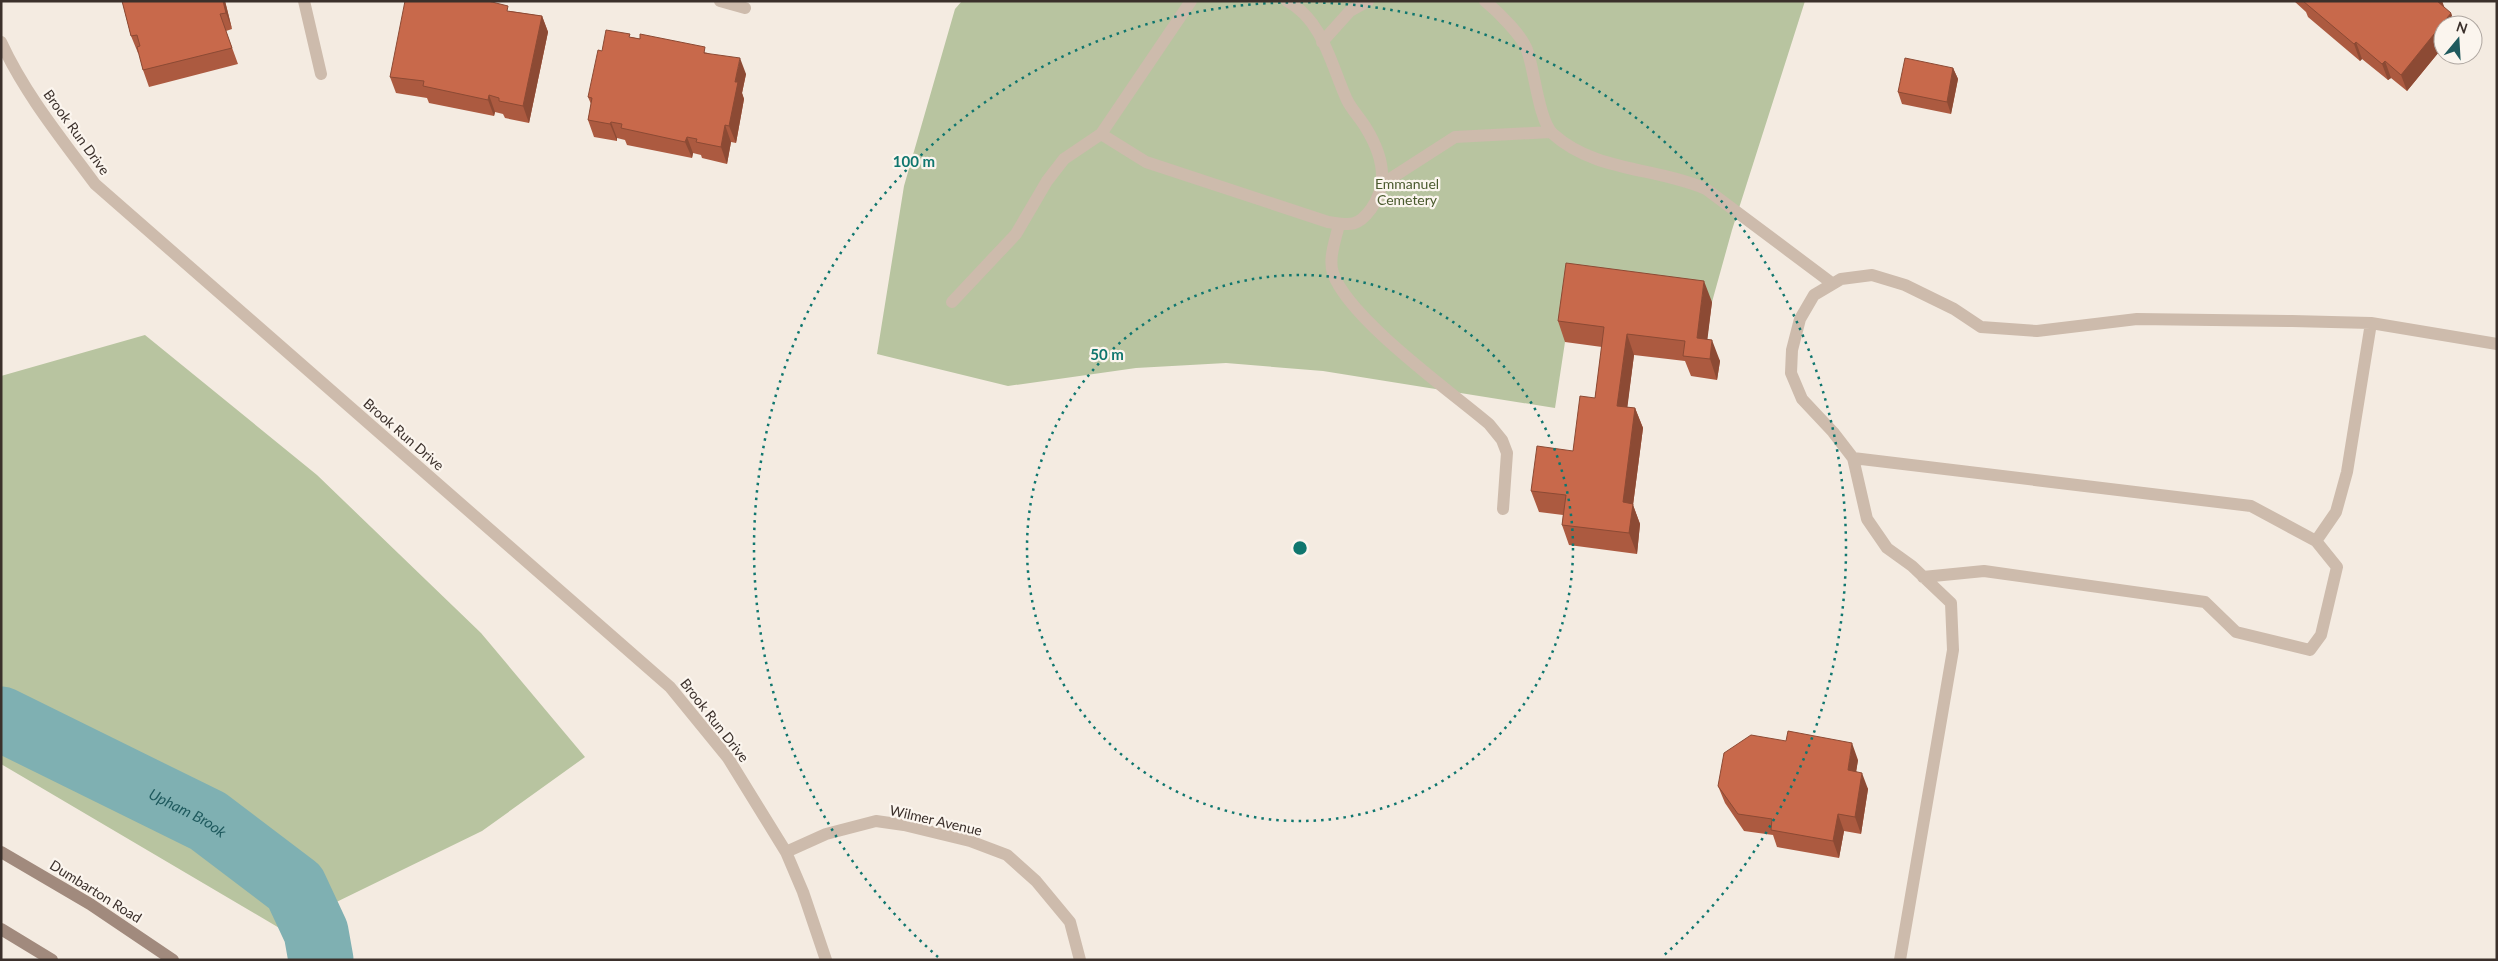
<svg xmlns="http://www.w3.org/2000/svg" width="2498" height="961" viewBox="0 0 2498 961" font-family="Lato,sans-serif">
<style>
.green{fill:#b8c4a0}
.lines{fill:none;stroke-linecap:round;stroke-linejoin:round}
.river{stroke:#7fb0b2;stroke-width:65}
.lane{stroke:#cdbbac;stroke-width:12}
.street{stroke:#cdbbac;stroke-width:12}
.secondary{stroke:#a18a7d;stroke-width:12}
.wall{fill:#ac5a40}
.shaded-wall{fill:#8c4a34}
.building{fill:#c8694b;stroke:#8c4a34}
.ring{fill:none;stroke:#0f766e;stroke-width:2.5;stroke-dasharray:2.5 5}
.labels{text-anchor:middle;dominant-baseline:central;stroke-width:4.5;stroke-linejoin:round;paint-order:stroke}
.street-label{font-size:14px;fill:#3b302b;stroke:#fbf5ee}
.park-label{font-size:14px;fill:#4a5a2e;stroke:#fbf5ee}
.water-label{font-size:15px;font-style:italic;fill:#1f5a5e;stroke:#fbf5ee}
.centre{fill:#0f766e;stroke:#fbf5ee;stroke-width:2.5}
.ring-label{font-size:15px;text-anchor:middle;font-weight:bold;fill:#0f766e;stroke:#fbf5ee;stroke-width:4.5;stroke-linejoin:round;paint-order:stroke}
</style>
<rect width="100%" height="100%" fill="#f4ebe1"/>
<path class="green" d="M962,1H1805L1732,230L1712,302L1565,342L1555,408L1323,371L1226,363L1136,368L1008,386L877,354L904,186L955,9Z
M145,335L317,475L481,633L585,757L482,831L281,929L1,764V376Z"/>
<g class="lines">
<path class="river" id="s1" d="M1,719L208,821L295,887L316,932L321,960"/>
<path class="lane" d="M1485,1C1497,11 1522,35 1527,50C1534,68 1539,122 1553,134C1595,172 1655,167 1706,189L1833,284
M1322,42L1350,11L1368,1
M1101,134L1146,162L1328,222C1349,225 1357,228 1371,209C1390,183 1382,154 1366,128C1360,118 1352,110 1347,100C1331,65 1323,20 1287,1
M1382,184L1455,137L1551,132
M1339,224C1336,239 1328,258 1333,273C1348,318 1450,391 1489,424L1502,440L1507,453L1503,509
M952,302L1016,234L1047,181L1064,159L1101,134L1191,1
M1853,458L2251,506L2316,541L2337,567L2321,635L2310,650L2236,632L2205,602L1984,571L1923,577
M2316,541L2336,512L2347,472L2371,323
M1900,960L1953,650L1951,603L1912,566L1887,548L1867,519L1853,458L1833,432L1802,399L1791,373L1792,350L1800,319L1814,295L1841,279L1872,275L1905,285L1954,309L1981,327L2037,331L2137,319L2292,321L2371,323L2497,344"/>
<path class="street" d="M304,1L321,74
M720,1L745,8
M1,42C25,94 61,138 95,184L670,687L728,758L786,852L803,892L826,960
M786,852L826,834L876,821L904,825L970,841L1007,855L1036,881L1070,922L1080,960"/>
<path class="secondary" d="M1,852L90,904L173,960
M1,929L52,960"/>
</g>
<path class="wall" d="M122,1H225L232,29L226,31L238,64L149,87L143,70L139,53H138L131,36Z
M2294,1H2442L2444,8L2451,13L2455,25H2443V47L2407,91L2391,78L2388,80L2362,59L2360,61L2308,17L2306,12Z
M510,11L542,16L548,32L529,123L505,118L503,114L495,112L494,116L429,103L427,98L396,93L390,77Z
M631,37L708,53L746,74L742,93L744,99L736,143L731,142L727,164L702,158L701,155L693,153L692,158L627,145L625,140L617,138V141L594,137L588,120L591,104L588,97Z
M1953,68L1958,79L1951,114L1902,104L1898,92Z
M1712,302L1707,339L1720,361L1717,380L1691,376L1685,361L1634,355L1627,407L1635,408L1643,428L1633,505L1640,524L1637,554L1569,545L1562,525L1563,515L1539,512L1531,491L1573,451L1595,398L1602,347L1565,342L1558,321Z
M1858,760L1856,771L1868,789L1861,834L1844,831L1839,858L1777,847L1773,835L1744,831L1725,803L1718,786Z"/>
<path class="shaded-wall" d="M223,1H225L232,29L226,13Z
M2437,1H2442L2447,14L2443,18Z
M2451,13L2455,25H2443V47L2407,91L2401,75Z
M542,16L548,32L529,123L523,106Z
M2356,42L2362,59L2360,61L2354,44Z
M740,58L746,74L742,93L744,99L736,143L729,126L735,82Z
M2385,61L2391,78L2388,80L2382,64Z
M1953,68L1958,79L1951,114L1947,102Z
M489,95L495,112L494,116L488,100Z
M611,122L617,138V141L610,124Z
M725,125L731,142L727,164L721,147Z
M687,137L693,153L692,158L685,142Z
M1704,281L1712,302L1705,359L1697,338Z
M1627,334L1634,355L1625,426L1617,406Z
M1712,340L1720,361L1717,380L1710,359Z
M1635,408L1643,428L1633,505L1640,524L1637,554L1629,533L1623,502Z
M1852,743L1858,760L1854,786L1848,770Z
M1862,773L1868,789L1861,834L1855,817Z
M1838,814L1844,831L1839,858L1833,841Z"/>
<path class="building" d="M122,1H223L226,13L220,14L232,48L143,70L137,47L140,46L137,35L131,36Z
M405,1H488L508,6L507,11L542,16L523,106L499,101V98L489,95L488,100L423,86L424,81L390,77Z
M2303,1H2437L2451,13L2401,75L2385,61L2382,64L2356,42L2354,44Z
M606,30L630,34L629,37L640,39V34L705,47L704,53L740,58L735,82H738L729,126L725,125L721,147L696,142L697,139L687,137L685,142L621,128L622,124L611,122L610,124L588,120L592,98L588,97L598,50L602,51Z
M1905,58L1953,68L1947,102L1898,92Z
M1566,263L1704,281L1697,338L1712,340L1710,359L1683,356L1685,341L1627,334L1617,406L1635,408L1623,502L1633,504L1629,533L1562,525L1566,495L1531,491L1537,446L1573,451L1580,396L1595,398L1604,327L1558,321Z
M1788,731L1852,743L1848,770L1862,773L1855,817L1838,814L1833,841L1771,830L1772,819L1738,814L1718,786L1724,753L1751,735L1786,741Z"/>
<g class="ring">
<circle cx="1300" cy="548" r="273"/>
<path d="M938 957A546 546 0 1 1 1662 957"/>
</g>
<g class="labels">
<g class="street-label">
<text transform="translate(77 132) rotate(54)">Brook Run Drive</text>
<text transform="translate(404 434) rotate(41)">Brook Run Drive</text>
<text transform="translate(715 720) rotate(52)">Brook Run Drive</text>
<text transform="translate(936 820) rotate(13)">Wilmer Avenue</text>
<text transform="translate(96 891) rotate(32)">Dumbarton Road</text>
</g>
<g class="park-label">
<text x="1407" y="183">Emmanuel<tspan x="1407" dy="16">Cemetery</tspan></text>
</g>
<g class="water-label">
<text stroke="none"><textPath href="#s1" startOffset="209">Upham Brook</textPath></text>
</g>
</g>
<circle cx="1300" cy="548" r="8" class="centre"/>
<g class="ring-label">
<text x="914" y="167">100 m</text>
<text x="1107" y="360">50 m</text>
</g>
<rect width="2498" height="961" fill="none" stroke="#3b302b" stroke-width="5"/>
<g transform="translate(2458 40) rotate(18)"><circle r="24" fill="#fbf5ee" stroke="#aea6a0"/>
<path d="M0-4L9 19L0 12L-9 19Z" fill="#1f5a5e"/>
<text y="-8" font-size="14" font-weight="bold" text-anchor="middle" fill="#3b302b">N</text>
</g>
</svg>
